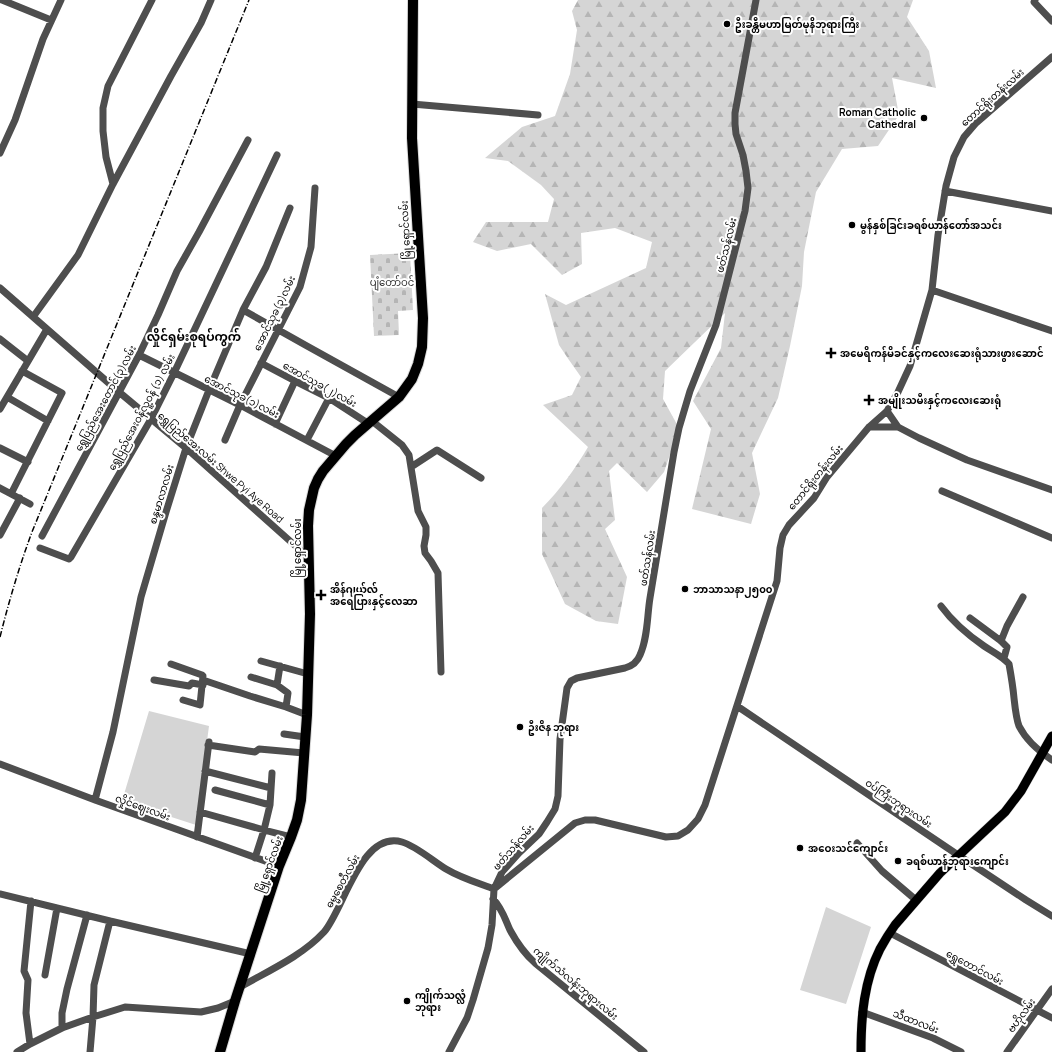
<svg xmlns="http://www.w3.org/2000/svg" width="1052" height="1052" viewBox="0 0 1052 1052" font-family="Manrope,'Noto Sans Myanmar',sans-serif">
<style>
.green{fill:#d5d5d5}
.forest{fill:url(#forest-firs)}
.cemetery{fill:url(#cemetery-stones)}
.lines{fill:none;stroke-linecap:round;stroke-linejoin:round}
.major-casing{stroke:#dbdbdb;stroke-width:10}
.highway-casing{stroke:#dbdbdb;stroke-width:12}
.minor{stroke:#4e4e4e;stroke-width:7}
.major{stroke:#000;stroke-width:9}
.highway{stroke:#000;stroke-width:10}
.rail{stroke:#000;stroke-width:1.5;stroke-dasharray:6 2 1 2;stroke-linecap:butt}
.poi-dot{fill:#000;stroke:#fff;stroke-width:1.5}
.labels{text-anchor:middle;dominant-baseline:central;stroke-width:4;stroke-linejoin:round;paint-order:stroke}
.poi-label{font-size:10px;font-weight:bold;fill:#000;stroke:#fff;text-anchor:start}
.street-label{font-size:10px;fill:#000;stroke:#fff}
.park-label{font-size:10px;fill:#2c2c2c;stroke:#fff}
.quarter-label{font-size:12px;font-weight:bold;fill:#000;stroke:#fff}
</style>
<defs>
<pattern id="forest-firs" width="22" height="20" patternUnits="userSpaceOnUse"><rect width="22" height="20" fill="#d5d5d5"/><path d="M5 1l3.5 6h-7zM16 11l3.5 6h-7z" fill="#b5b5b5"/></pattern>
<pattern id="cemetery-stones" width="16" height="16" patternUnits="userSpaceOnUse"><rect width="16" height="16" fill="#d5d5d5"/><path d="M2 7V4a2 2 0 0 1 4 0v3zM10 15v-3a2 2 0 0 1 4 0v3z" fill="#b5b5b5"/></pattern>
</defs>
<rect width="100%" height="100%" fill="#fff"/>
<path class="green" d="M149,711L209,726L196,825L122,801Z
M826,907L871,927L846,1004L800,990Z"/>
<path class="forest" d="M578,0H913L907,17L929,51L936,88L892,78L899,115L878,146L842,149L816,192L804,252L802,286L790,346L778,398L752,453L760,494L751,524L692,509L711,429L693,401L721,348L725,313L665,371L663,399L679,428L664,472L647,492L617,463L609,471L615,520L605,529L627,577L618,624L596,621L565,604L542,554V508C560,490 575,469 588,447L543,405L572,395L581,377L569,360L559,345L545,294L566,305L646,268L652,242L615,228L581,233L582,264L562,275L531,244L497,251L473,242L486,222H548L554,199L541,185L508,161L485,158L522,127L555,116L570,74L577,30L572,11Z"/>
<path class="cemetery" d="M410,253L413,310L398,311L399,335L374,336L370,255Z"/>
<g class="lines">
<g class="major-casing">
<path id="major" d="M861,1052C861,1016 864,981 880,949C885,940 890,932 895,925L940,873L1005,812L1021,791L1052,736"/>
</g>
<g class="highway-casing">
<path id="highway" d="M220,1052L235,1001L279,866L291,837L297,820L301,800L307,715L310,614L308,526L309,510L314,488L318,479L323,471L346,444L355,435L399,397L412,379L418,364L422,347L423,318L412,138L413,0"/>
</g>
<path class="minor" d="M2,0L51,20
M1035,0L1034,2L1052,21
M412,104L538,115
M0,153L15,120L43,39L61,0
M113,184L106,157L103,131V108L108,86L152,0
M945,191L1052,211
M0,288L119,392L186,448L309,558
M932,290L1052,331
M243,310L307,346L399,397
M33,317L78,255L113,184L171,76L201,23L211,0
M0,339L28,361
M139,355L240,405L336,456
M261,363L295,381L329,398L369,424
M7,397L48,421
M0,409L47,329
M887,411L898,427
M372,421L402,445L409,455L418,511L426,527V535L424,546L425,553L431,561L438,573L441,672
M275,424L295,381
M869,427H898L919,438L967,460L1052,490
M225,440L240,405L300,287L311,247L315,188
M307,440L329,398
M0,448L28,462
M411,467L437,450L481,478
M0,488L30,504
M942,491L1052,538
M11,494L62,393L22,371
M0,535L20,498
M42,536L139,355L158,315L177,271L199,232L248,140
M40,548L69,559L71,557L151,419L174,373L277,155
M941,606C952,621 968,635 984,646C993,652 1002,656 1009,664C1011,675 1013,687 1014,698C1015,707 1016,718 1019,726C1026,740 1040,752 1052,760
M970,618L1001,641L1007,647L1004,658
M1001,641L1007,626L1023,597
M261,661L308,674
M171,664L202,675L203,676L200,705L183,700
M251,677L277,685L288,693L286,707
M154,680L189,686L192,683L203,685
M203,680L250,696L286,707L307,715
M277,685L280,666
M737,706L958,855L1026,900L1052,916
M284,734L305,737
M208,745L255,752L259,749L304,753
M0,764L95,800L279,866
M205,771L271,788
M215,790L270,805
M95,800L113,732L141,597L166,512L186,448L209,390L243,310L266,267L290,208
M200,812L264,830L291,837
M197,837L209,742
M857,843L882,871L916,900
M255,858L264,830L270,805L272,773
M0,894L110,921L251,954
M493,899C502,908 505,919 510,930C517,943 525,954 535,963L644,1052
M890,933L1052,1018
M45,975L57,908
M240,987C268,971 302,956 324,932C344,909 361,830 402,842C416,846 433,861 446,869C461,878 478,883 494,889L575,823L585,820H595L666,837L678,836L688,830L698,819L705,805L777,581L780,548L783,535L789,525L814,498L827,477L869,427L887,411L898,392L910,366L932,290L938,235L946,186L954,157L964,137L976,123L1052,57
M862,1012L933,1038L961,1052
M62,1028V1013L67,989L87,915
M30,1044L26,1013L28,980L24,971L31,901
M17,1052L30,1044L62,1028L93,1017L125,1007L201,1012L218,1008L235,1001
M90,1052L93,1017L94,985L110,921
M449,1052L467,1018L473,1000L488,948L492,925L494,889L502,872L519,853L539,834L547,822L555,809L558,796L560,739L567,688L571,681L577,678L625,668C632,666 637,663 640,655C648,637 647,616 650,598C658,549 666,501 674,452L679,428L690,391L716,325L745,211L748,188L746,171L743,155L736,134L735,124V113L756,0
M1007,1052L1052,989"/>
<use href="#major" class="major"/>
<use href="#highway" class="highway"/>
<path class="rail" d="M0,637C9,601 19,567 32,532L249,0"/>
</g>
<g class="poi-dot">
<circle cx="727" cy="24" r="4"/>
<circle cx="924" cy="118" r="4"/>
<circle cx="852" cy="225" r="4"/>
<path d="M829 347h4v4h4v4h-4v4h-4v-4h-4v-4h4z"/>
<path d="M867 394h4v4h4v4h-4v4h-4v-4h-4v-4h4z"/>
<circle cx="685" cy="589" r="4"/>
<path d="M319 589h4v4h4v4h-4v4h-4v-4h-4v-4h4z"/>
<circle cx="520" cy="727" r="4"/>
<circle cx="800" cy="848" r="4"/>
<circle cx="898" cy="861" r="4"/>
<circle cx="407" cy="1001" r="4"/>
</g>
<g class="labels">
<g class="poi-label">
<text x="735" y="24">ဦးခန္တီမဟာမြတ်မုနိဘုရားကြီး</text>
<text x="916" y="112" text-anchor="end">Roman Catholic<tspan x="916" dy="12">Cathedral</tspan></text>
<text x="860" y="225">မွန်နှစ်ခြင်းခရစ်ယာန်တော်အသင်း</text>
<text x="840" y="353">အမေရိကန်မိခင်နှင့်ကလေးဆေးရုံသားဖွားဆောင်</text>
<text x="878" y="400">အမျိုးသမီးနှင့်ကလေးဆေးရုံ</text>
<text x="330" y="589">အိန်ဂျယ်လ်<tspan x="330" dy="12">အရေပြားနှင့်လေဆာ</tspan></text>
<text x="693" y="589">ဘာသာသနာ၂၅၀၀</text>
<text x="528" y="727">ဦးဇိန ဘုရား</text>
<text x="808" y="848">အဝေးသင်ကျောင်း</text>
<text x="906" y="861">ခရစ်ယာန်ဘုရားကျောင်း</text>
<text x="415" y="995">ကျိုက်သလ္လံ<tspan x="415" dy="12">ဘုရား</tspan></text>
</g>
<g class="street-label">
<text transform="translate(992 97) rotate(-42)">တောင်ရိုးတန်းလမ်း</text>
<text transform="translate(405 230) rotate(-93)">မြို့ရှောင်လမ်း</text>
<text transform="translate(726 245) rotate(-76)">ဖတ်သန်လမ်း</text>
<text transform="translate(274 313) rotate(-64)">အောင်သုခ(၃)လမ်း</text>
<text transform="translate(320 384) rotate(29)">အောင်သုခ(၂)လမ်း</text>
<text transform="translate(242 396) rotate(27)">အောင်သုခ(၁)လမ်း</text>
<text transform="translate(105 398) rotate(-62)">ရွှေပြည်အေးတောင်(၃)လမ်း</text>
<text transform="translate(141 412) rotate(-62)">ရွှေပြည်အေးဝန်လူ့ဝန် (၁) လမ်း</text>
<text transform="translate(221 467) rotate(41)">ရွှေပြည်အေးလမ်း Shwe Pyi Aye Road</text>
<text transform="translate(815 477) rotate(-51)">တောင်ရိုးတန်းလမ်း</text>
<text transform="translate(161 494) rotate(-73)">စန္ဒမာလာလမ်း</text>
<text transform="translate(297 548) rotate(-90)">မြို့ရှောင်လမ်း</text>
<text transform="translate(647 558) rotate(-81)">ဖတ်သန်လမ်း</text>
<text transform="translate(899 803) rotate(34)">ဝပ်ကြီးဘုရားလမ်း</text>
<text transform="translate(143 807) rotate(20)">လှိုင်ဈေးလမ်း</text>
<text transform="translate(513 847) rotate(-49)">ဖတ်သန်လမ်း</text>
<text transform="translate(269 864) rotate(-70)">မြို့ရှောင်လမ်း</text>
<text transform="translate(342 881) rotate(-61)">ဓမ္မစေတီလမ်း</text>
<text transform="translate(975 967) rotate(28)">ရွှေတောင်လမ်း</text>
<text transform="translate(576 983) rotate(40)">ကျိုက်သံလန်းဘုရားလမ်း</text>
<text transform="translate(1021 1015) rotate(-54)">ဗဟိုလမ်း</text>
<text transform="translate(916 1021) rotate(21)">သီထာလမ်း</text>
</g>
<g class="park-label">
<text x="392" y="282">ပျံတော်ဝင်</text>
</g>
<g class="quarter-label">
<text x="194" y="336">လှိုင်ရှမ်းစုရပ်ကွက်</text>
</g>
</g>
</svg>
